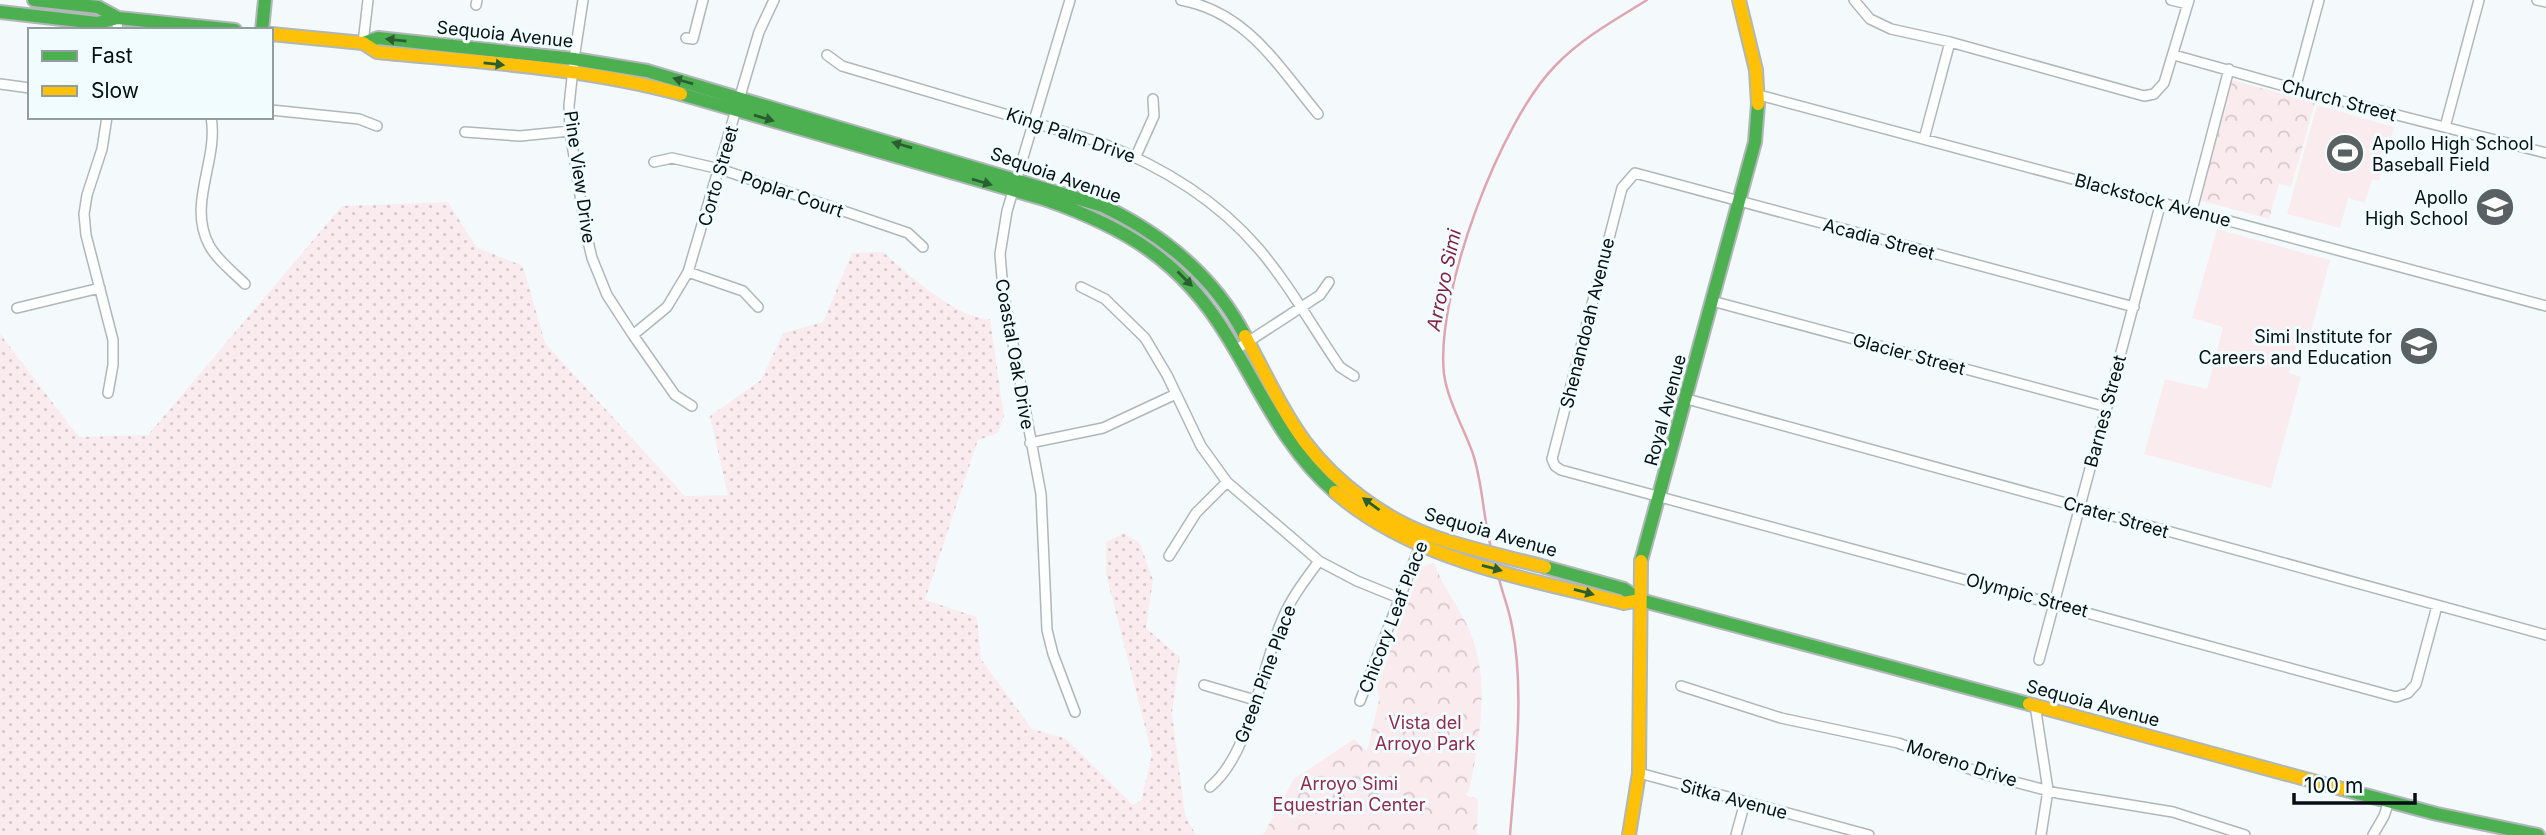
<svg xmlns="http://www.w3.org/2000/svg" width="2546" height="835" viewBox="0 0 2546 835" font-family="Inter,sans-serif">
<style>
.grass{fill:url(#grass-dots)}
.park{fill:url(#park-crowns)}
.garden{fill:#faebef}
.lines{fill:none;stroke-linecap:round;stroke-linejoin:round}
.stream{stroke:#dfa5b2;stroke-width:2.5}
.street-casing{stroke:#afb7b8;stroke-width:12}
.fast-casing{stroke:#afb7b8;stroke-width:16}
.slow-casing{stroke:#afb7b8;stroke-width:16}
.street{stroke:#fdfefe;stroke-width:9}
.fast{stroke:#4caf50;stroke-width:12}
.slow{stroke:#ffc107;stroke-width:12}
.oneway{fill:#295f30}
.labels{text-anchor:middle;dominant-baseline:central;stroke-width:6;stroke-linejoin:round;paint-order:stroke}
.street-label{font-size:18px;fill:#060f11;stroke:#f1fcfe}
.poi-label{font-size:18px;fill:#060f11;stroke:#f1fcfe;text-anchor:end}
.park-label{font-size:18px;fill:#902c4a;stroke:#f1fcfe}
.water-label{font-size:19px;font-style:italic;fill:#842040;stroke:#f1fcfe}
</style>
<defs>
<pattern id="grass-dots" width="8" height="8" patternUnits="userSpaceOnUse" patternTransform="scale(1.75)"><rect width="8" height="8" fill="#faebef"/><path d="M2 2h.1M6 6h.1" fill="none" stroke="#d5c8cc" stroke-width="1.8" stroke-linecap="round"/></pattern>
<pattern id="park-crowns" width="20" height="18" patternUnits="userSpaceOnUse" patternTransform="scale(1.75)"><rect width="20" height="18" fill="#faebef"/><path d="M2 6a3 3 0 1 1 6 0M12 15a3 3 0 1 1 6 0" fill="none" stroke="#d5c8cc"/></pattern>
</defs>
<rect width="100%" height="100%" fill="#f4fafb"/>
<path class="grass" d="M448,202L476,247L523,266L545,343L685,496L728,495L710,416L761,380L783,333L823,322L852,253L883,252C907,273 958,320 990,319L1004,416L998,433L978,440L925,600L977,617L981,659L1032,729L1065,738L1133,805L1141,801L1152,754L1106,574V542L1124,533L1140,543L1153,580L1146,628L1180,657L1172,713L1185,815L1196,835H0V334L79,437L148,435L342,206Z"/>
<path class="park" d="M2232,80L2315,103L2291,187L2279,184L2269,219L2199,200Z
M1434,563C1442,585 1457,604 1467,625C1492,678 1480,736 1469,791L1465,795L1478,799L1477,835H1263L1294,779L1354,739L1367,751L1379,700L1377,687L1421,567Z"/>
<path class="garden" d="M2317,105L2394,127L2379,181L2372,179L2365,203L2348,198L2340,228L2287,214Z
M2217,229L2330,260L2309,339L2299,337L2289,373L2301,377L2271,488L2144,454L2165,379L2207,389L2223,327L2192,318Z
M1453,711L1454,729L1424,731L1422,714Z"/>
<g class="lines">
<path class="stream" d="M1491,548C1483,517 1483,485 1473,454C1464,428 1448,402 1444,374C1435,295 1500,121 1556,65C1582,38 1615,20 1647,0
M1498,575C1502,592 1509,609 1512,626C1525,691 1515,770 1510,835"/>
<g class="street-casing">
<path id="street" d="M583,0L574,59L569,106L570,131L586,233L592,258L607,295L633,335L675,395L692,406
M1070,0L1007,211L1000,254L1003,290L1041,494L1047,630L1053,654L1075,712
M1181,0C1247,12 1278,66 1318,114
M1854,0L1870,19L1891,29L1950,42L2144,96L2154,94L2164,83L2189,0
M2171,0L2188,4
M2537,0L2546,2
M476,5L477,0
M117,30L118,18
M686,38L693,39L703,0
M363,43L368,0
M827,55L842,66L1099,142C1159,165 1215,198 1258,248C1289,284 1313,328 1340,367L1354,376
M2174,55L2295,89L2546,153
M0,84L30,88
M2295,89L2319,0
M1759,95L2546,306
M271,110L359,119L377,126
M107,117L102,149L87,195L84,214L86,235L113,340V365L108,393
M211,117C219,160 187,203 209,245C217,260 233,272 245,284
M2445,127L2479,0
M465,132L520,136L570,131
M1924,139L1950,42
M1136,156L1154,116L1153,99
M654,162L672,158L720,169L908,233L923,247
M2192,210L2229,69
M688,272L743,291L758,307
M1081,287L1105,299L1145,338L1167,375L1201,446L1227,482L1319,561L1357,581L1399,598
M1712,301L2107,407
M2134,307L1635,173L1622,188L1552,459L1555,466L1561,470L2396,697L2408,693L2416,684L2437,606
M17,308L100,288
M633,335L667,307L688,272L759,32L774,0
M1237,349L1320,295L1329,282
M1687,399C1974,476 2259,558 2546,635
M1030,443L1103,428L1176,394
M1169,556L1196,513L1227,482
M2039,660L2161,202
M1204,685L1255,700
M1681,686L1781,718L1898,743L1984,774L2057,793L2173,812L2245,835
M1360,701L1423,538
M2035,705L2048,790L2041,835
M1639,773L1869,835
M1210,787C1251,753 1261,668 1282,620C1291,598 1305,580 1319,561
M1736,835L1745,802
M2373,835L2384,816L2389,801"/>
</g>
<g class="fast-casing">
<path id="fast" d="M34,0L98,7L118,18
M0,12L97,23L118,18L235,30
M262,30L265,0
M363,43L378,38L574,59L647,71L1103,206C1162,234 1215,277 1245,336
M681,94L1044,199C1125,227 1182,261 1227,336C1261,391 1285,449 1335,492
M1641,561L1755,142L1758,104
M1545,567L1624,589L1640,600L2029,704
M2342,789L2437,814L2538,835"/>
</g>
<g class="slow-casing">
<path id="slow" d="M1739,0L1756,70L1758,104
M271,34L363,43L377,52C478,62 582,67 681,94
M1245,336C1264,371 1281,409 1305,442C1336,483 1384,519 1432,536C1468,549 1508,557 1545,567
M1335,492C1414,561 1526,578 1624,603L1640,600
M2029,704L2342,789
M1629,835L1639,773L1641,561"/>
</g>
<use href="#street" class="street"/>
<use href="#fast" class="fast"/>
<use href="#slow" class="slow"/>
</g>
<defs><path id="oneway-solid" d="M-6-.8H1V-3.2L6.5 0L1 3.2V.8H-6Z" transform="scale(1.75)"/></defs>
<g class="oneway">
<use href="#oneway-solid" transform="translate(396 40) rotate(-174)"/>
<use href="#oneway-solid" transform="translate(494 64) rotate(6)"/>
<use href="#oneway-solid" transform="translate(683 81) rotate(-164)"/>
<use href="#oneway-solid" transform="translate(764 118) rotate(16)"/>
<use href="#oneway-solid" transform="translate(902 145) rotate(-164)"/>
<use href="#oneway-solid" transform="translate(982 182) rotate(16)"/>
<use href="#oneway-solid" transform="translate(1185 279) rotate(45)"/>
<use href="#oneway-solid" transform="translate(1371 504) rotate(-144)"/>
<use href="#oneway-solid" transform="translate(1492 568) rotate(15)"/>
<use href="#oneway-solid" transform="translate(1584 592) rotate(15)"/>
</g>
<defs>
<g id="stadium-disc" transform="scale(2.0125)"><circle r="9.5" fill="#596163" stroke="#f1fcfe"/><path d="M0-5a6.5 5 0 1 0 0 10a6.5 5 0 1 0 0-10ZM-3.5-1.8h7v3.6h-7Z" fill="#fff"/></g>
<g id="school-disc" transform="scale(2.0125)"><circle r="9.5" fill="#596163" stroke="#f1fcfe"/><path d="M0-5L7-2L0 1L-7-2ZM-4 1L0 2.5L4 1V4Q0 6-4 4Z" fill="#fff"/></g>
</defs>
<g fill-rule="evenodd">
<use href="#stadium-disc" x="2345" y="153"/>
<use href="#school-disc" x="2495" y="207"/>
<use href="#school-disc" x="2419" y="346"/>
</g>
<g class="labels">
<g class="street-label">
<text transform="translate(505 34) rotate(6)">Sequoia Avenue</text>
<text transform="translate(2339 100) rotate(15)">Church Street</text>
<text transform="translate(1071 135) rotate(19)">King Palm Drive</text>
<text transform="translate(1056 175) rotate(19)">Sequoia Avenue</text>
<text transform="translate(718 176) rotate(-74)">Corto Street</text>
<text transform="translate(580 177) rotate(82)">Pine View Drive</text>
<text transform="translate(792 194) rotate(19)">Poplar Court</text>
<text transform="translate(2153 200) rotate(15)">Blackstock Avenue</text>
<text transform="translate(1879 239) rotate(15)">Acadia Street</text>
<text transform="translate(1587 323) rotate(-76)">Shenandoah Avenue</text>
<text transform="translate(1015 354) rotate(80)">Coastal Oak Drive</text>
<text transform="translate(1909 354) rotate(15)">Glacier Street</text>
<text transform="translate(1665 410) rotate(-75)">Royal Avenue</text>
<text transform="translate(2105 411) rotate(-75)">Barnes Street</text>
<text transform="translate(2116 517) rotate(16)">Crater Street</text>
<text transform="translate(1491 532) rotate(16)">Sequoia Avenue</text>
<text transform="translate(2027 595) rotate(15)">Olympic Street</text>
<text transform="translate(1393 617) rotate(-69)">Chicory Leaf Place</text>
<text transform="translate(1265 674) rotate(-70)">Green Pine Place</text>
<text transform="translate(2093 703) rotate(15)">Sequoia Avenue</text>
<text transform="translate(1962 763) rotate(18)">Moreno Drive</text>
<text transform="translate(1734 799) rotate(15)">Sitka Avenue</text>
</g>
<g class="poi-label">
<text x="2372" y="143" text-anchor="start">Apollo High School<tspan x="2372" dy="21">Baseball Field</tspan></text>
<text x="2468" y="197">Apollo<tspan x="2468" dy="21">High School</tspan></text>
<text x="2392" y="336">Simi Institute for<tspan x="2392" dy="21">Careers and Education</tspan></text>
</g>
<g class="park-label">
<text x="1425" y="722">Vista del<tspan x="1425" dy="21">Arroyo Park</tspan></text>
<text x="1349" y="783">Arroyo Simi<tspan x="1349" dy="21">Equestrian Center</tspan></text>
</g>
<g class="water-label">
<text transform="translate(1444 280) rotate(-78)">Arroyo Simi</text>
</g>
</g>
<rect x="28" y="28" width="245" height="91" fill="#f1fcfe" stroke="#939d9f" stroke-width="2"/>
<rect x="42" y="51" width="35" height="10" fill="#4caf50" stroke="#939d9f" stroke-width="2"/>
<text x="91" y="63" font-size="21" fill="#060f11">Fast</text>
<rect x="42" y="86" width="35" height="10" fill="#ffc107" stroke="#939d9f" stroke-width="2"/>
<text x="91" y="98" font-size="21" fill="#060f11">Slow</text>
<path d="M2294 793v10h121v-10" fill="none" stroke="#060f11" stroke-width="3.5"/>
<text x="2304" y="793" font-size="21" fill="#060f11" stroke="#f1fcfe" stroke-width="5" paint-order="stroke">100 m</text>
</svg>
